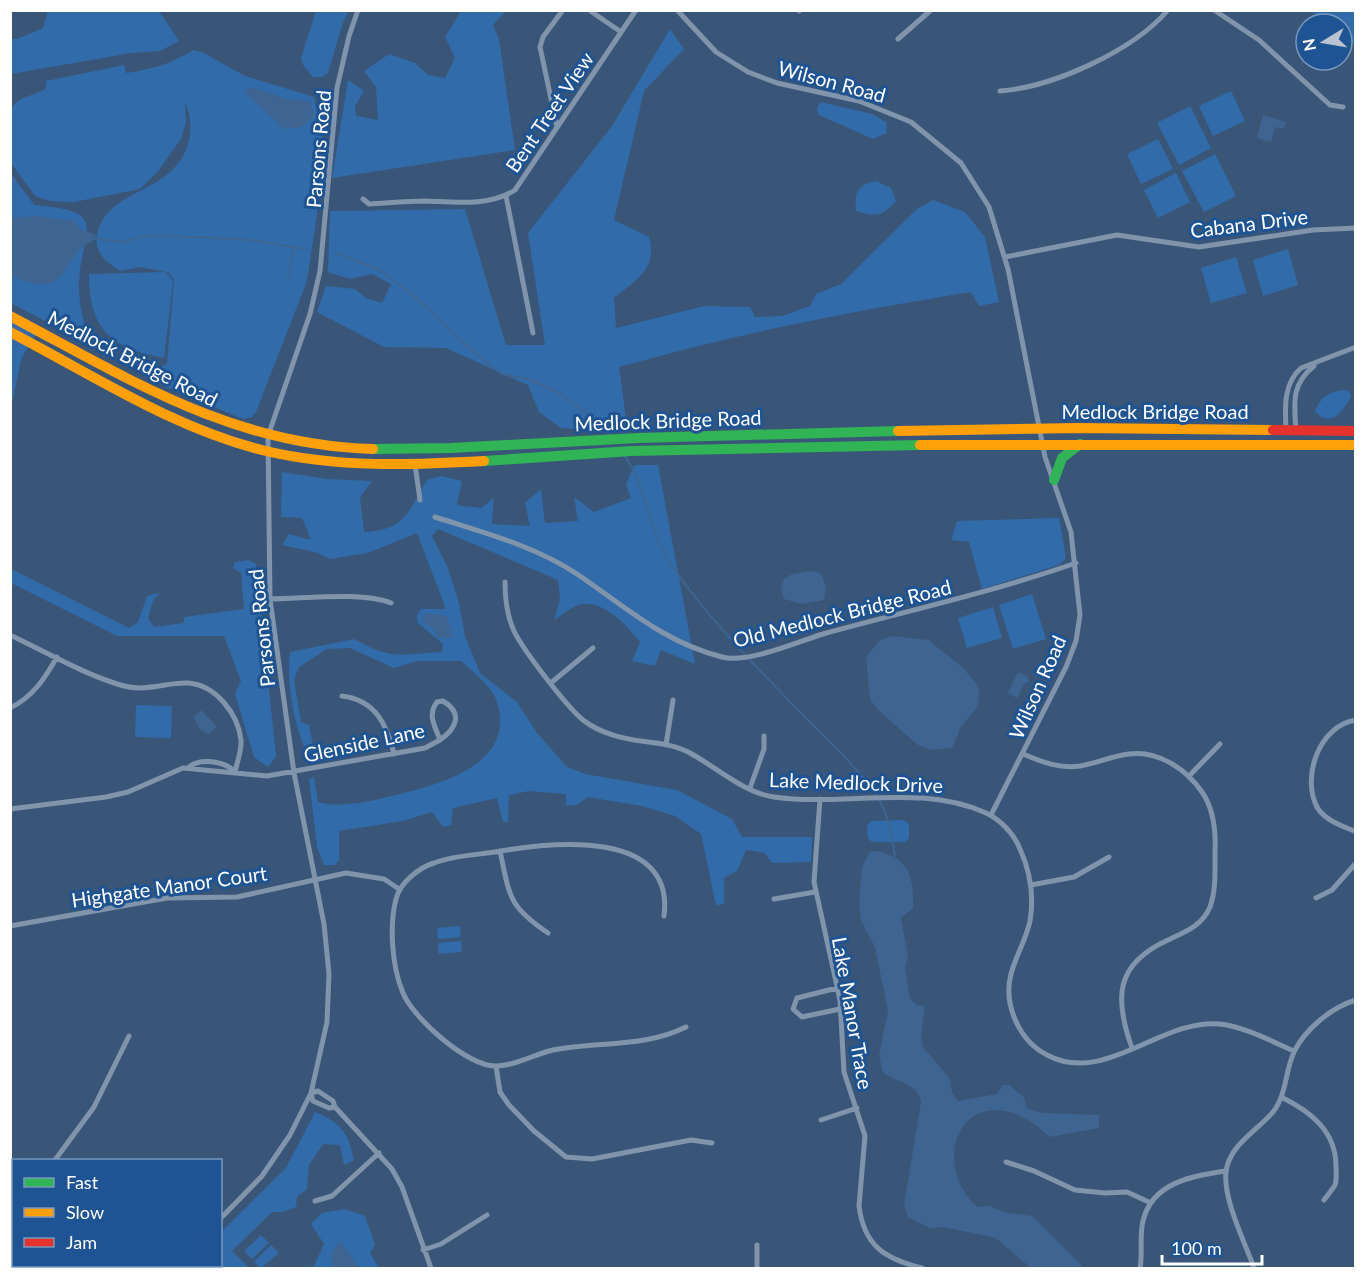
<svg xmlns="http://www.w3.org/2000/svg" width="1366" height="1279" viewBox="0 0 1366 1279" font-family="Lato,sans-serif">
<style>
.green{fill:#326ba9;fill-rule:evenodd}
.water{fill:#3e6591}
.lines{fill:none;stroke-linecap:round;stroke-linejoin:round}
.stream{stroke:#3e6591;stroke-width:2}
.street{stroke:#8095ab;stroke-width:5}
.fast{stroke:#30b455;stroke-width:10}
.slow{stroke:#ff9f0a;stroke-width:10}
.jam{stroke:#e5322d;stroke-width:10}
.labels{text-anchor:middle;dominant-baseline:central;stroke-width:6;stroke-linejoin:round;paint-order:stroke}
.street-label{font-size:20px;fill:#fff;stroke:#1e5493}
</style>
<rect width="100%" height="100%" fill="#395678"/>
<path class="green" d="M48,11H159L179,41L160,51L131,53L11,74V39H17L43,28Z
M316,11H349L343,22L328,73L322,77H313L303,65L301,58Z
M461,11H506L493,25L499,39L515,150L332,178L348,80L364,91L355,106L356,116L378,120L376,87L364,71L389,54L415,63L428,75L445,78L455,58L445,37Z
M1311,11H1355V45L1342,35V24H1328Z
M670,29L684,49L644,91L614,220L649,237C658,269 636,280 614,298L616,328L704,306L750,307L755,317L782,316L810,306L816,294L841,284L917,209L933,200L965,212L985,237L999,302L979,306L971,292C852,311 735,334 619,367L628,433L561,428L539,412L528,385L446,348L384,347L317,312L326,286L355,289L366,298L382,303L391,284L372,274L350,279L328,272L330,211L465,209L506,345H545L528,233L612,126Z
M193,50L202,52L245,76L314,97L318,119L323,128L317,215L307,281L256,412L252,417L243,419L152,381L157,370L167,363L174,280L168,272H166L173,281L164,358C112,348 89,331 89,274L166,272L140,267L121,271C107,263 94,253 97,235C104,196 153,193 175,167C191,150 195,123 185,102L186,123L181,139L158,171L140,189L74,202L50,201L35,196L11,163V108L19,100L46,89V81L124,65L126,73C150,70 171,64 193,50ZM251,87L286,99L311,102L284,129Z
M1231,91L1245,121L1213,136L1199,106Z
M820,102L872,114L886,122L887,133L873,139L819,115L817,109Z
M1190,106L1211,148L1179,165L1157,123Z
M1158,139L1173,169L1141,184L1127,154Z
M1215,154L1236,196L1204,212L1182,171Z
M10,172L34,205C111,211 82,228 79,281C78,299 83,320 88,337L83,341L11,303Z
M1176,173L1190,202L1158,218L1144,190Z
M876,181L891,188L896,201C882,217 875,217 856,211C855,192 856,185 876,181Z
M1288,249L1298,285L1263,296L1253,260Z
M1236,257L1247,293L1211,303L1201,268Z
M10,319L37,332L21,359L12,404Z
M1344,390L1349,391L1351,396C1343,412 1330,429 1315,411C1320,398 1329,391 1344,390Z
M634,465H658L695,664L661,650L655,666L632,661L640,642C628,626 601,597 578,605C570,608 562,615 554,620L560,599L558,580L438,529L432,536L448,568L459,603L465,636L480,673L517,702L537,733L567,767L585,774L677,790L732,819L742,837H812L811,862L772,863L765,853L746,850L737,871L724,878V904L716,905L701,834L675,816L642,806L587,797L577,805L566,806V794L529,791L509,795L508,822H503L497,798L453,808L451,825L443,827L432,812L403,821L339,831V860L335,865H324L317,847L309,779L314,777L318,802C343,809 375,800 400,794C444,783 516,763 497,702C493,687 473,672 461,661H417L394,668L350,648L327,649L299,667L294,680L301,722L309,725L314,752H306C294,722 286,685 290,652L354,639C393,661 400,654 442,652L443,644L418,623L417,615L421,609H446L417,533L368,553L330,559L315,552L282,545L289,534L311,540L302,518L281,517L282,472L326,479L372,481L360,497L364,532C406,530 407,513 427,480L441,476L462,481L457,505L481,508L494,498L492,524L530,526L525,503L541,489L545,523L578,521L574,497L594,512L631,498L626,485Z
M1059,518L1066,558L1059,565L982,589L969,542L951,540L957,521Z
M249,560L256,564L276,756L268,767L254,757L235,694L241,681L224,636H117L11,583V569L129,628L138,622L147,596L158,593L160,594L154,598L148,618L154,627L184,623V617L244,609L241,573L233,568L235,562Z
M1032,594L1046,639L1013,649L999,605Z
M993,607L1002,638L967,648L958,618Z
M136,705L172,706L171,738L135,737Z
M904,820L909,824V838L905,842H872L868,838L867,825L872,821Z
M460,926L461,937L438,939L437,928Z
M461,941L462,952L439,954L438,943Z
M315,1112C341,1123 348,1132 354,1160L344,1165L340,1145L323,1144L309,1165L307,1189L297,1197L296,1207L283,1212H272L232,1251L249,1268H182L186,1266H220L221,1232L286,1168Z
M344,1209L365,1216L375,1244L370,1253L379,1268H300L314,1266L324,1244L311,1224L322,1213Z
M261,1235L269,1243L252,1259L244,1251Z
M271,1245L279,1253L261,1268L254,1262Z"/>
<path class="water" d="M251,87L286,99L311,102L314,116L301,127L284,129L244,92Z
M1263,115L1286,122L1284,129L1275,127L1271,142L1257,138Z
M38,216L73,221L82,230L94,234L98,239C55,253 77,304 11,276V218Z
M812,571L821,574L826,586L824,600L802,604L784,599L781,588L784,579L792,574Z
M425,613L447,616L453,637L439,638L433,629L422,621Z
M892,636L928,640L960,665L975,682L979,688L978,706L961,727L952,748L931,750L918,745L878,710L870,699L866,657L880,640Z
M1018,672L1028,677L1029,681L1023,685L1017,698L1008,693Z
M201,710L217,727L209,734L199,729L194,717Z
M878,851C909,859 914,877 913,908L901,918L908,958L905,967L910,999L917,1005L925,1006L921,1035L923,1047L950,1079L952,1093L958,1101L997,1094L1003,1085H1009L1024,1097L1026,1108L1042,1113L1099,1115V1128L1050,1137C1036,1124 1018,1111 997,1110C958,1110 946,1151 959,1182C964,1192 969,1201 978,1207L988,1206L1008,1213L1032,1216L1084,1268H1031L996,1238L944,1227L930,1228L908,1217L904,1206L921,1102C918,1082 897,1084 883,1072L879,1056L888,1011L875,947L861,920L859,907L862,867L870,852Z
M340,1242L360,1268H332C330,1259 332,1248 340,1242Z"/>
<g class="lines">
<path class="stream" d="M98,239L124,242L143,236L195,237L251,240L304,249
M335,253L378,269L413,295L475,353L502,374L528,379L557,392L596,420L610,436
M288,278L293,249
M624,455C648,489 649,535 673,568C711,621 757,668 803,715C829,742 855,764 876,795C888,812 892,837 895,856"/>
<path class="street" d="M589,10L621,32
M677,10L716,52L748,72L777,83L859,101L911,122L961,163L989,207L1008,269L1045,457L1071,532L1080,615L1076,641L1066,667L991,815
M799,10V11
M1214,10L1259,40L1330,105L1343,107
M898,39L931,10
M1000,91C1053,87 1133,51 1168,10
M557,127L540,47L543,37L563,10
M506,196L533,333
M363,199L369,204C388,203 406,201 425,201C454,202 489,207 515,190L636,10
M1005,257L1117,235L1199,247L1313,230L1356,228
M1286,430C1285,408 1283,384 1301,368L1356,347
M1296,430C1294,404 1291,384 1314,366
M415,464L420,500
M435,517C482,532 535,546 577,574C626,607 663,642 722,657C747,664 797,642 823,634C907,611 992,592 1076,563
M505,582C505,599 507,616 514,631C523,650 567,707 583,720C592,727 603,732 613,735C638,744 667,740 690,753C716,767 744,793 774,797C844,807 920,783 986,813C1001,820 1014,834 1020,849C1030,871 1034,897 1030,921C1026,940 1016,955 1011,974C1003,1004 1019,1041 1047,1055C1105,1086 1161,1018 1220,1024C1245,1027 1271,1041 1294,1051
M270,599C303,599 362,591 391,603
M10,635C48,653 85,675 124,686C145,692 167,682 188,683C216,685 238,714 241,740C242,750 237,762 235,772
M552,682L593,648
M342,696C375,700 387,724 394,754
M443,701C463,713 457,728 440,740C435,726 427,715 437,702Z
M10,708C33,697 45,678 57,657
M1356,720C1320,725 1301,776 1317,807C1324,820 1343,826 1356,832
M666,745L673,700
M1023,754C1042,762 1060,769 1080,766C1097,763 1112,756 1129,754C1158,750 1186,769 1202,792C1214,809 1216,832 1215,853C1215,870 1216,891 1210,907C1202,926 1185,932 1168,940C1115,964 1114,998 1132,1048
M188,768C199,757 225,761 235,772
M1189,776L1220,744
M750,788L764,749V736
M820,799L814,882L840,1000L844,1072L865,1136L859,1206C864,1246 885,1259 922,1268
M10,809L106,797L128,792L183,768L267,776L425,748L440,740
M500,851C510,897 508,906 548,933
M1031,885L1074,877L1109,857
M1316,898L1332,890L1356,863
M774,899L815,892
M664,916C675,829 554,842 501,851C479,855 454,855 434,863C418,868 400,883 396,899C389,926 392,967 403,993C413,1018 468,1067 496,1066C515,1066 535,1054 553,1050C597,1041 644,1048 686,1027
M10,926L167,898L237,897L346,873L384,879L399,889
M837,988L797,998L793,1009L802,1017L840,1009
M496,1066L500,1092L509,1105L534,1131L566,1157L592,1159L691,1140L712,1143
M311,1093L318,1091L333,1101L335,1107L392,1169L402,1187L431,1268
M311,1094L313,1101L329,1108L335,1107
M1281,1097C1310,1111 1336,1131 1336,1166C1336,1172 1337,1180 1335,1185C1332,1190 1327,1196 1324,1200
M821,1120L857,1108
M55,1160L94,1107L129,1036
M10,1162L14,1163
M1006,1162L1034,1171L1075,1190L1105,1193L1127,1192L1151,1203
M315,1201L332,1196L379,1153
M10,1212L14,1209
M220,1219L262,1176L290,1135L311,1093L327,1022L329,974L324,924L294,773L270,599L268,436L310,314L320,271L337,88L349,36L358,10
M757,1245V1268
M423,1250L441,1244L487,1215
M127,1266L130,1268
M169,1268L172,1266
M1140,1268C1143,1253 1139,1237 1143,1221C1152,1182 1193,1176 1226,1171
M1254,1268C1245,1242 1223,1200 1226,1172C1229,1145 1257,1131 1273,1112C1287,1094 1285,1071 1294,1052C1305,1029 1332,1007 1356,1000"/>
<path class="fast" d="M373,449L451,448L638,438L898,431
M484,461L631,451L920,445
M1054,480L1062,458L1080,444"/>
<path class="slow" d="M10,316C131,380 232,445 373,449
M10,332C93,375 174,429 266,451C338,468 412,465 484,461
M898,431L1078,428L1273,430
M920,445H1356"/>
<path class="jam" d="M1273,430L1356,431"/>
</g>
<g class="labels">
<g class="street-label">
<text transform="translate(832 81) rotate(15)">Wilson Road</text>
<text transform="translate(549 112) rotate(-56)">Bent Treet View</text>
<text transform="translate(318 149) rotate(-85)">Parsons Road</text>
<text transform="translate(1249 223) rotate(-7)">Cabana Drive</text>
<text transform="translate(133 358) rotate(27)">Medlock Bridge Road</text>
<text x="1155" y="411">Medlock Bridge Road</text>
<text transform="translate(668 420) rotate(-2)">Medlock Bridge Road</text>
<text transform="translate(842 613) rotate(-14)">Old Medlock Bridge Road</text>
<text transform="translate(261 628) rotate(-96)">Parsons Road</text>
<text transform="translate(1037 687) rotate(-66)">Wilson Road</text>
<text transform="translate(364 742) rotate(-12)">Glenside Lane</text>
<text transform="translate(856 782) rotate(2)">Lake Medlock Drive</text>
<text transform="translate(169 886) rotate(-8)">Highgate Manor Court</text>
<text transform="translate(853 1013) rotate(80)">Lake Manor Trace</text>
</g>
</g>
<rect width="1366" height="1279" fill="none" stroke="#ffffff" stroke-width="24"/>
<rect x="12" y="1159" width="210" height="108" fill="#1e5493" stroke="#7898be" stroke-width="1.5"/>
<rect x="24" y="1178" width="30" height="9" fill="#30b455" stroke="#7898be" stroke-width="1.5"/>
<text x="66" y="1189" font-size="18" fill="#ffffff">Fast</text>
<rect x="24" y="1208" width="30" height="9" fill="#ff9f0a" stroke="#7898be" stroke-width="1.5"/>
<text x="66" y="1219" font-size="18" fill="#ffffff">Slow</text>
<rect x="24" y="1238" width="30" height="9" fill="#e5322d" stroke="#7898be" stroke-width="1.5"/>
<text x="66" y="1249" font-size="18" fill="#ffffff">Jam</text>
<g transform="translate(1324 42) rotate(259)"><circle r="28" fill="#1e5493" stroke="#7898be" stroke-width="1.5"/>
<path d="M0-4.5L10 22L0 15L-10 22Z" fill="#bac4d0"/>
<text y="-9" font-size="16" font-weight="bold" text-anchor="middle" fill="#ffffff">N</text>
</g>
<path d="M1162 1255v9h100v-9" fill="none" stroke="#ffffff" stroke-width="3"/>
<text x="1171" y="1255" font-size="18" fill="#ffffff" stroke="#1e5493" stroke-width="4.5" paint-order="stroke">100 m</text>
</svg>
